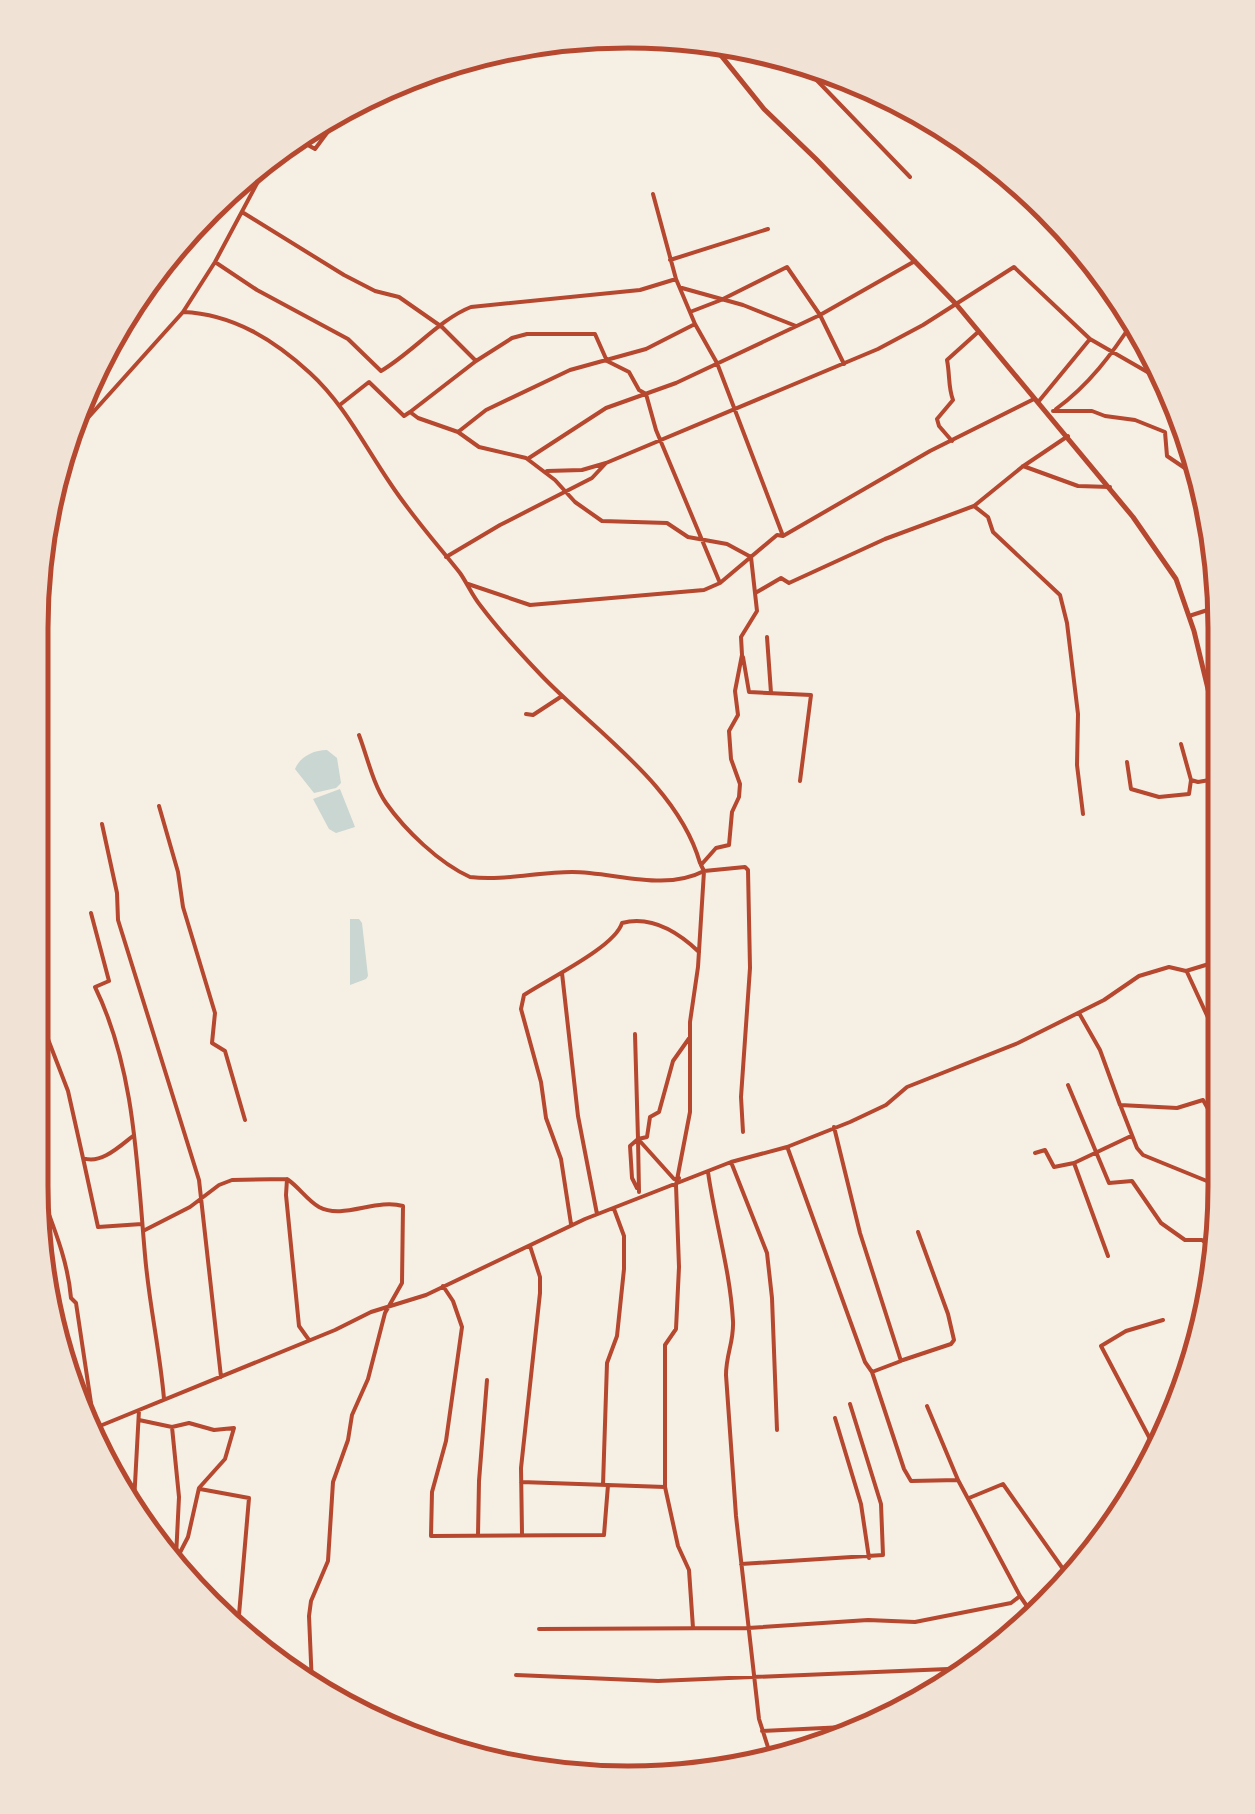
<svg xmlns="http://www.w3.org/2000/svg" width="1255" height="1814" viewBox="0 0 1255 1814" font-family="'Open Sans',sans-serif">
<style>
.water{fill:#c9d6d2}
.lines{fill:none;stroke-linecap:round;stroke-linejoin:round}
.minor{stroke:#b5482f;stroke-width:4}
.tertiary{stroke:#b5482f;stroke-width:5}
.rim{fill:none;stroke:#b5482f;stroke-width:5}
</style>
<rect width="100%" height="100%" fill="#f6efe4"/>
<path class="water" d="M327,750L337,758L341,783L336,788L314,793L295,769C300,757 313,750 327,750Z
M340,789L355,827L336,833L329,829L313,799Z
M350,919H359L362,923L368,976L366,979L350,985Z"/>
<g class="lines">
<path class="minor" d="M806,69L910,177
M299,140L315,149L338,118
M653,194L676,279L695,324L717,363L783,536
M242,212L344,275L375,291L399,297L442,327L476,361L512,338L527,334H595L607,361L629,372L639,390L646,394L656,430L720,583
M670,260L768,229
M215,262L257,290L348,339L381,371C412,353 440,319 471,307L640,290L676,279
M682,288L743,305L796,326
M183,312C233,314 274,340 310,373C344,404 364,445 390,483C411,515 436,543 460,573C467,583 472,595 480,605C498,629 519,652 540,674C593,730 678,785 700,863
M690,312L721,300L787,267L820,315L844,364
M1039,401L1090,339
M341,404L369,382L404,416L410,412L418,418L458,432L479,447L526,458L555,480L575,502L602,521L667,523L688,537L727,544L751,557L757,611L741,637L742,655L735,691L738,715L729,731L731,759L740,784L739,797L732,812L729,845L716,848L701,865L704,871C664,892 614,872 572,872C538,872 503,881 470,877C439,863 405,830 386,803C373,784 367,756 359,735
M1056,409C1089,385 1112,354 1134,320
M1053,411H1092L1105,416L1135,420L1165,432L1167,456L1198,477
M410,412L476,361
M458,432L486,410L570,370L646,349L695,324
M69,439L183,312L215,262L271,157
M952,441L939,426L937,419L953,400C948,387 950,375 947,360L977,333
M529,458L606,408L676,383L820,315L915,261
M1023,466L1078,486L1110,487
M547,471L582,470L606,463
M974,506L988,517L993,532L1060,595L1067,623L1078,714L1077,765L1083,814
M446,557L500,525L592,478L606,463L878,349L923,325L1014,267L1090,339L1170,385
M468,584L530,605L704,590L720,583L777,535L783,536L930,451L1034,399
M757,592L781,578L789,583L885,539L974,506L1022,467L1068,436
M1189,616L1220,606
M767,637L771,693
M743,657L749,692L811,695L800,781
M526,714L533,715L562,696
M1181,744L1191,780L1198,782L1221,778
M1127,762L1131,789L1159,797L1189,794L1191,780
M159,806L178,872L183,907L215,1013L212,1043L225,1051L245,1120
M102,824L117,893L118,920L199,1180L221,1377
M91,913L109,981L95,987C135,1069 137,1166 145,1255C149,1304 160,1351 164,1399
M1210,940L1222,942
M1187,972L1223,1050
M562,973L578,1116L597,1214
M33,988L46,1034L68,1091L83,1158C100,1165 119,1147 133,1136
M1079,1013L1100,1050L1120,1105L1177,1108L1203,1100L1223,1135
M635,1034L638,1139L630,1146L632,1178L637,1188
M1068,1085L1109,1183L1132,1181L1161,1223L1185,1240H1202L1217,1252
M1121,1107L1137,1148L1143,1155L1224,1188
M834,1127L860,1233L901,1361L872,1372
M638,1139L674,1179L679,1178
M788,1149L865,1362L872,1372L904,1469L911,1481L958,1480L1020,1596L1035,1618
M1035,1153L1045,1150L1054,1167L1074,1163L1131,1136
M83,1158L98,1227L142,1224
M30,1161C44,1207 67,1250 71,1298L76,1303L91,1403V1430
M731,1162L767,1253L772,1298L777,1430
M1074,1163L1108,1256
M708,1172C715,1222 730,1269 733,1321C734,1342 726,1354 726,1375L736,1516L759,1719L773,1763
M287,1179L286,1195L299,1326L309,1340
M639,1192L638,1139L647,1137L650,1117L659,1112L673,1061L690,1037
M571,1224L561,1159L546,1118L541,1082L521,1009L524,995C548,979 615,947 622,923C652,915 678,932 699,952
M143,1231L190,1207L219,1185L232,1180L287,1179C299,1187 307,1200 319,1207C343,1220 376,1198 403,1206L402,1283L385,1313L368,1379L352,1415L348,1440L333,1482L328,1561L311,1601L309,1616L312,1685
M443,1286L453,1301L462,1327L446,1441L432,1492L431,1536L604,1535L608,1485
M903,1360L951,1344L954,1340L948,1314L918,1232
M927,1406L958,1480
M83,1414L91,1403
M835,1418L861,1504L869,1558
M139,1420L172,1427L189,1423L214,1430L234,1428L225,1459L199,1488L188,1537L173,1566
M172,1427L179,1497L176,1557
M90,1430L335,1330L371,1312L426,1295L585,1219L731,1162L787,1147L850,1122L886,1105L907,1087L1018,1043L1104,1000L1139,976L1169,967L1186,971L1222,960
M1159,1456L1101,1346L1126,1331L1163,1320
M521,1482L665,1487
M603,1485L607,1363L617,1336L624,1269V1236L614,1209
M200,1489L249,1498L237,1638
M969,1498L1003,1484L1068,1576
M133,1521L139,1410
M522,1533L521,1468L540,1293V1277L530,1246
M478,1535L479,1481L487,1380
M741,1564L883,1555L881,1504L850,1404
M693,1628L689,1570L678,1546L665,1487V1345L676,1329L679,1267L676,1185L690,1112V1022L698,967L704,871L745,867L748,870L750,968L741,1097L743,1132
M539,1629L748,1628L868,1620L915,1622L1011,1603L1020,1596
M516,1675L658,1681L972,1668
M312,1685H319L321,1691
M762,1731L886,1725"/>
<path class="tertiary" d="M711,43L764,109L816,159L956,304L1133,517L1176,579L1194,631L1221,743"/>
</g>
<path d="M0 0H1255V1814H0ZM628 48H628A580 580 0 0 1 1208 628V1186A580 580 0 0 1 628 1766H628A580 580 0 0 1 48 1186V628A580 580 0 0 1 628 48Z" fill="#f1e2d6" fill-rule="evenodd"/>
<path class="rim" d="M628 48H628A580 580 0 0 1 1208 628V1186A580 580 0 0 1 628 1766H628A580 580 0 0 1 48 1186V628A580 580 0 0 1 628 48Z"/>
</svg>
